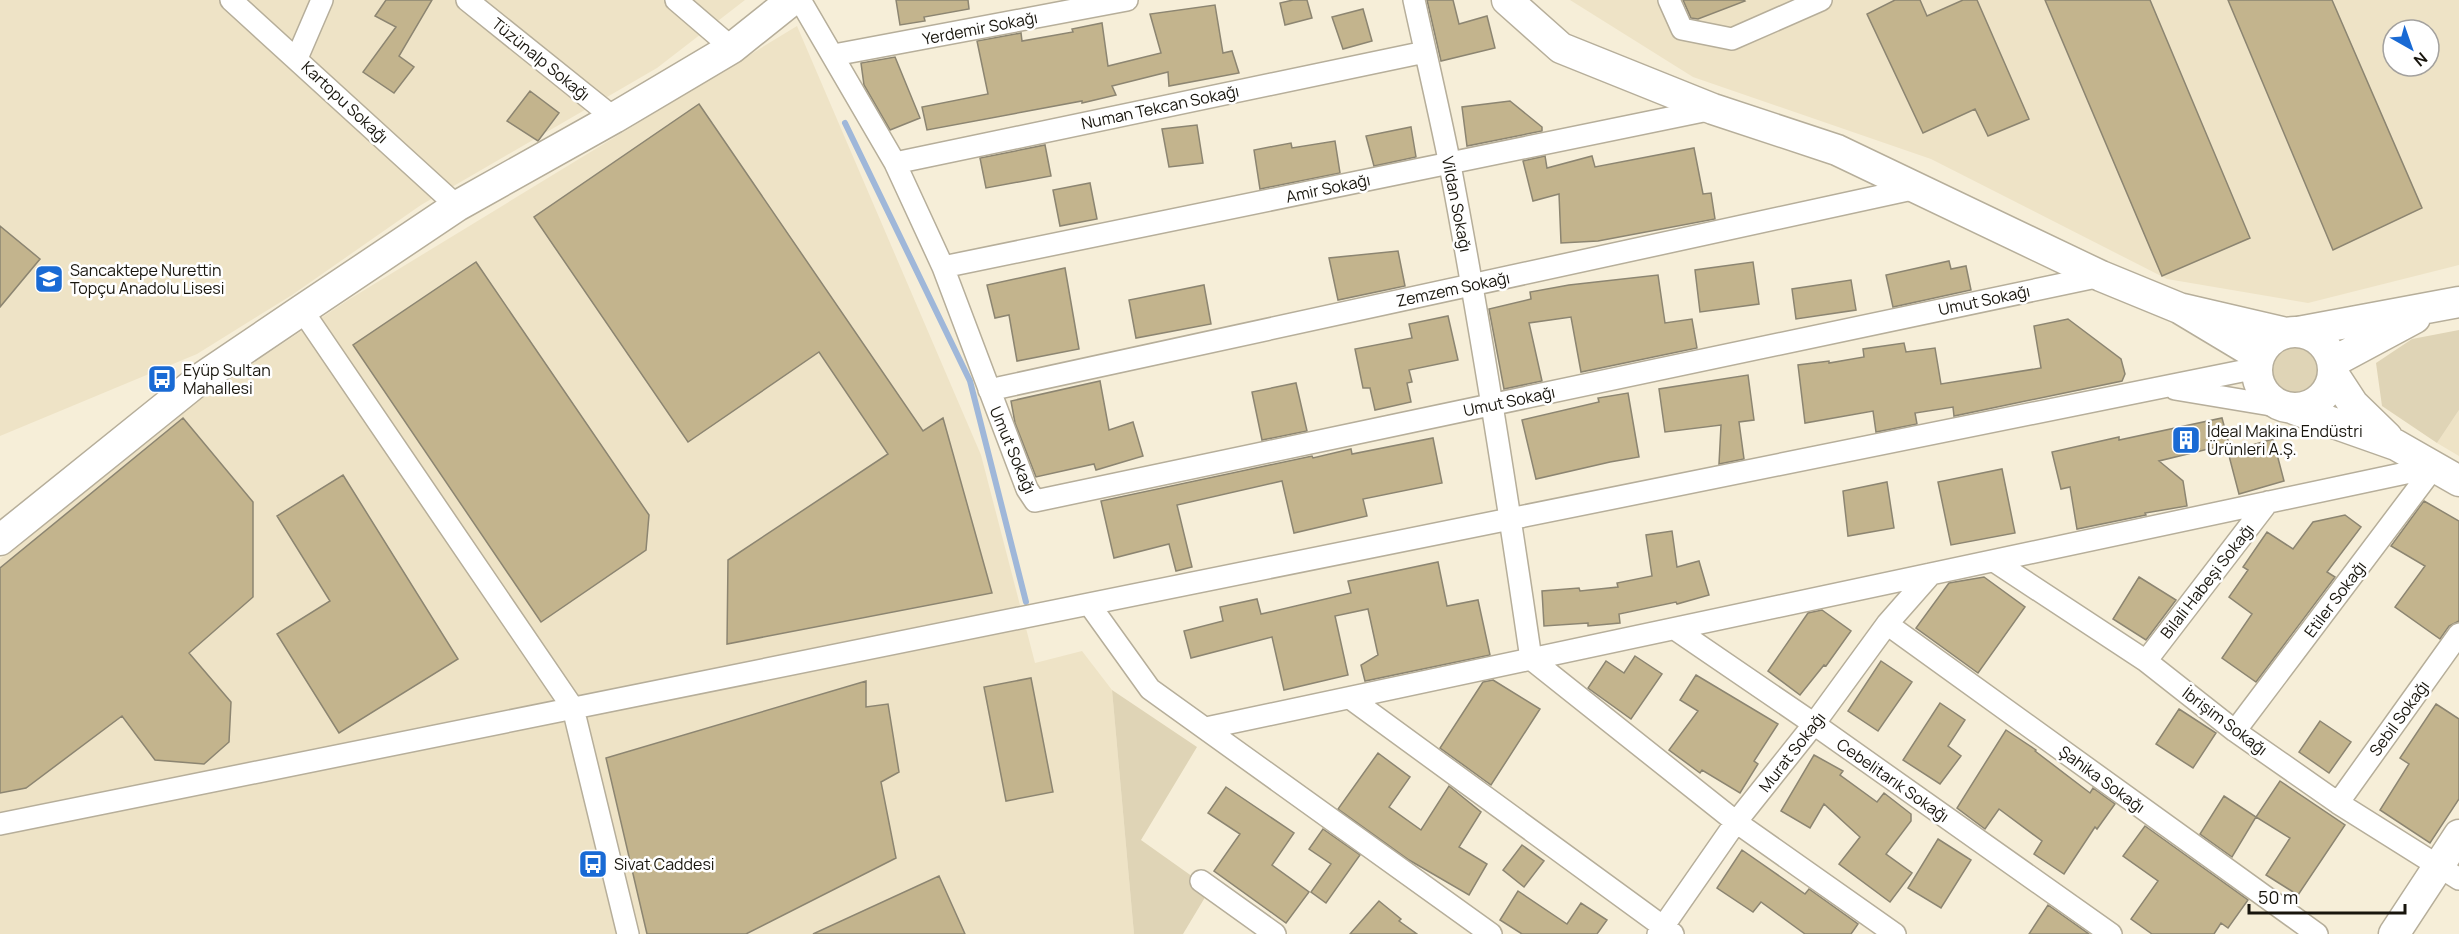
<svg xmlns="http://www.w3.org/2000/svg" width="2459" height="934" viewBox="0 0 2459 934" font-family="Manrope,sans-serif">
<style>
.built{fill:#eee3c6;fill-rule:evenodd}
.green{fill:#dfd4b6}
.lines{fill:none;stroke-linecap:round;stroke-linejoin:round}
.stream{stroke:#9fb7d9;stroke-width:6}
.building{fill:#c3b48d;stroke:#8c8571;stroke-width:1.5}
.street-casing{stroke:#b6ae9a;stroke-width:24}
.secondary-casing{stroke:#b6ae9a;stroke-width:33}
.street{stroke:#fff;stroke-width:21}
.secondary{stroke:#fff;stroke-width:30}
.labels{text-anchor:middle;dominant-baseline:central;stroke-width:5;stroke-linejoin:round;paint-order:stroke}
.street-label{font-size:16px;fill:#18150d;stroke:#fff}
.poi-label{font-size:16px;fill:#18150d;stroke:#fff;text-anchor:start}
</style>
<rect width="100%" height="100%" fill="#f6eed8"/>
<path class="built" d="M0,0H745L657,68L421,205L292,295L197,354L0,436Z
M1570,0H2459V265L2308,303L2167,279L1931,159L1693,77ZM2393,30H2429V66H2393Z
M797,26L981,455L1035,663L1082,651L1112,690L1134,934H0V559L157,427L348,300Z
M2459,410V456L2437,443Z"/>
<path class="green" d="M2459,330V410L2437,443L2382,406L2376,363L2412,339Z
M2268 372a26 26 0 1 1 52 0a26 26 0 1 1-52 0Z
M1112,690L1197,747L1141,840L1210,889L1183,934H1134Z"/>
<g class="lines">
<path class="stream" d="M845,123L970,381L1026,602"/>
</g>
<path class="building" d="M386,0H432L399,56L414,67L394,93L363,72L396,27L375,16Z
M896,0H968L969,9L924,17L925,21L900,25Z
M1293,0H1307L1312,18L1285,25L1280,3Z
M1427,0H1453L1459,24L1487,16L1495,48L1441,61Z
M1683,0H1744L1745,1L1698,19L1691,18Z
M1895,0H1920L1927,16L1963,0H1977L2029,119L1988,136L1975,109L1923,133L1867,14Z
M2045,0H2150L2250,238L2162,276Z
M2228,0H2332L2422,208L2333,250Z
M1215,5L1223,53L1232,51L1239,73L1169,86L1168,72L1112,86L1116,95L1082,103V101L927,130L922,107L988,94L977,41L1021,33L1022,41L1073,32L1072,29L1102,23L1108,66L1161,53L1150,14Z
M1363,9L1372,41L1343,49L1332,17Z
M895,57L920,118L890,130L864,85L861,63Z
M530,91L559,113L538,141L507,121Z
M1510,101L1542,127V131L1467,146L1462,107Z
M699,104L923,431L943,418L992,593L727,644L728,560L888,454L819,352L688,442L534,217Z
M1197,125L1203,163L1169,167L1162,129Z
M1411,127L1416,157L1374,166L1366,136Z
M1335,141L1340,173L1260,189L1254,150L1291,143L1292,148Z
M1045,145L1051,176L986,188L980,158Z
M1694,148L1703,194L1711,193L1715,219L1598,241L1561,243L1559,194L1533,201L1523,161L1545,156L1547,168L1592,156L1595,167Z
M1090,183L1097,219L1060,226L1053,190Z
M0,226L40,259L0,307Z
M1398,251L1405,286L1338,300L1329,258Z
M1949,261L1951,269L1966,266L1971,290L1893,307L1886,275Z
M476,262L649,515L646,550L541,622L353,345Z
M1753,262L1759,304L1700,312L1695,270Z
M1065,268L1079,349L1017,361L1009,315L995,318L987,285Z
M1658,275L1665,323L1692,319L1697,348L1581,372L1571,317L1529,323L1542,381L1504,389L1489,309L1531,299L1530,292L1569,285Z
M1851,280L1856,310L1796,319L1792,289Z
M1204,285L1211,324L1136,338L1129,300Z
M1448,316L1458,360L1409,370L1412,382L1407,383L1411,402L1375,410L1370,388H1363L1355,349L1412,338L1409,324Z
M2068,319L2121,359L2125,374L2122,381L1954,416L1953,407L1915,413L1917,424L1876,432L1873,411L1805,423L1798,365L1829,361V363L1864,357L1863,349L1904,343L1906,352L1935,348L1941,384L2041,368L2034,326Z
M1748,375L1754,420L1739,422L1744,459L1719,464L1721,425L1665,432L1659,389Z
M1100,381L1109,430L1133,422L1143,456L1096,470L1094,464L1036,477L1015,423L1011,401Z
M1296,383L1307,431L1262,440L1252,392Z
M1628,393L1639,457L1610,462L1536,479L1522,420L1599,402L1598,398Z
M183,418L253,502V597L189,653L231,702L229,742L204,764L155,760L122,716L26,788L0,793V568Z
M2222,418L2229,444L2159,461L2183,481L2187,506L2145,513L2146,515L2077,529L2070,487L2061,489L2052,452L2119,437V440Z
M1433,438L1442,483L1363,499L1367,516L1294,533L1282,481L1177,505L1192,567L1176,571L1169,544L1114,558L1101,501L1312,456L1313,458L1351,449L1352,454Z
M2273,439L2284,481L2239,494L2228,452Z
M2002,469L2015,533L1951,545L1938,482Z
M343,475L458,659L339,733L277,634L330,601L277,516Z
M1887,482L1894,528L1848,536L1843,491Z
M2424,501L2459,521V621L2449,626L2440,639L2395,607L2425,566L2391,546Z
M2345,515L2361,527L2327,572L2335,577L2256,682L2222,658L2252,614L2229,597L2248,570L2243,567L2267,532L2293,549L2313,522Z
M1672,531L1677,567L1699,561L1709,595L1677,604L1676,602L1619,614L1620,623L1588,626V623L1544,626L1542,591L1579,588L1580,591L1618,587L1617,583L1652,576L1646,535Z
M1438,562L1447,606L1478,600L1490,655L1365,681L1361,665L1378,655L1368,609L1335,616L1348,675L1284,690L1272,637L1191,658L1184,631L1223,621L1220,607L1257,599L1261,614L1351,593L1348,581Z
M1984,577L2025,607L1978,673L1916,628L1949,583Z
M2139,577L2176,600L2146,640L2113,619Z
M1822,610L1851,631L1826,666L1824,665L1800,695L1768,671L1808,613Z
M1635,656L1662,674L1631,719L1588,688L1606,661L1624,673Z
M1881,661L1912,682L1878,731L1848,711Z
M1696,675L1778,724L1754,761L1758,764L1740,793L1702,770L1700,773L1669,750L1698,711L1680,700Z
M1031,678L1053,792L1006,801L984,687Z
M1493,680L1540,709L1491,785L1440,748L1483,682Z
M866,681V707L888,704L899,772L881,782L896,858L746,934H647L606,758Z
M1940,703L1965,720L1948,746L1961,756L1940,784L1903,760Z
M2436,704L2459,719V799L2430,843L2380,810L2409,764L2400,758Z
M2179,709L2216,733L2193,768L2156,744Z
M2320,721L2351,742L2329,773L2299,752Z
M2006,730L2036,750L2035,751L2090,793L2093,788L2115,804L2097,829L2095,827L2064,874L2034,854L2042,841L1999,809L1985,829L1957,808Z
M1378,753L1410,777L1389,807L1421,830L1449,786L1481,812L1459,847L1487,864L1469,895L1409,860L1338,809Z
M1814,755L1843,771L1840,775L1877,802L1884,793L1911,814V821L1886,854L1912,873L1890,902L1839,864L1860,837L1824,804L1810,828L1781,811Z
M2280,781L2345,825L2298,895L2266,875L2290,838L2256,817Z
M1226,787L1294,833L1272,865L1309,892L1286,923L1214,871L1240,834L1208,813Z
M2224,796L2256,817L2232,857L2200,834Z
M2145,826L2248,900L2228,928L2221,923L2214,934H2152L2131,919L2158,881L2123,856Z
M1323,829L1360,855L1326,903L1311,892L1331,864L1309,849Z
M1938,839L1971,860L1941,908L1908,888Z
M1522,845L1544,861L1524,887L1503,870Z
M1742,850L1805,894L1809,889L1858,924L1851,934H1805L1761,902L1753,912L1717,888Z
M939,876L965,934H813Z
M1518,891L1567,924L1581,903L1607,920L1597,934H1522L1500,920Z
M1379,901L1401,919L1399,921L1417,934H1350Z
M2048,905L2089,934H2029Z"/>
<g class="lines">
<g class="street-casing">
<path id="street" d="M231,0L457,206
M467,0L614,118
M676,0L732,48
M800,0L895,163L943,267L1027,489L1035,501L2101,276
M1414,0C1426,55 1439,110 1450,165C1481,329 1507,494 1531,659L1736,822L1895,934
M1669,0L1682,29L1732,39L1821,0
M834,55L1127,0
M297,58L322,0
M895,163L1425,52
M943,267L1713,109
M302,310L573,708L628,934
M2175,389L2283,407
M989,390L1917,188
M1994,561L2146,661L2235,731L2338,803L2459,879
M1089,604L1150,689L1491,934
M1887,624L2317,934
M1675,629L1814,724L2111,934
M2146,661L2268,502
M1350,698L1673,934
M1206,728L2434,467
M2235,731L2434,467
M2338,803L2459,634
M0,824L2257,368
M1201,881L1275,934
M1658,934L1736,822L1814,724L1887,624L1931,574"/>
</g>
<g class="secondary-casing">
<path id="secondary" d="M1507,0L1561,48L1713,109L1837,150L2101,276L2179,308
M2257 370a38 38 0 1 1 76 0a38 38 0 1 1-76 0Z
M2298,332L2459,302
M2259,356L2179,308L2286,333
M2333,362L2415,318
M2334,375L2353,404L2387,437
M2294,409L2396,445L2459,481
M0,540L200,379L302,310L457,206L614,118L732,48L792,0
M2394,934L2459,835"/>
</g>
<use href="#street" class="street"/>
<use href="#secondary" class="secondary"/>
</g>
<defs>
<g id="school-square" transform="scale(1.5)"><rect x="-9" y="-9" width="18" height="18" rx="4" fill="#196ad4" stroke="#fff"/><path d="M0-5L7-2L0 1L-7-2ZM-4 1L0 2.5L4 1V4Q0 6-4 4Z" fill="#fff"/></g>
<g id="bus-square" transform="scale(1.5)"><rect x="-9" y="-9" width="18" height="18" rx="4" fill="#196ad4" stroke="#fff"/><path d="M-5-6H5V4H4V6H2V4H-2V6H-4V4H-5ZM-3.5-4V0h7V-4ZM-3.5 1.2v1.5H-2V1.2ZM2 1.2v1.5H3.5V1.2Z" fill="#fff"/></g>
<g id="building-square" transform="scale(1.5)"><rect x="-9" y="-9" width="18" height="18" rx="4" fill="#196ad4" stroke="#fff"/><path d="M-4-6H4V6H1V3H-1V6H-4ZM-2.5-4.3h1.7v1.8h-1.7ZM.8-4.3h1.7v1.8H.8ZM-2.5-1h1.7V.8h-1.7ZM.8-1h1.7V.8H.8Z" fill="#fff"/></g>
</defs>
<g fill-rule="evenodd">
<use href="#school-square" x="49" y="279"/>
<use href="#bus-square" x="162" y="379"/>
<use href="#building-square" x="2186" y="440"/>
<use href="#bus-square" x="593" y="864"/>
</g>
<g class="labels">
<g class="street-label">
<text transform="translate(980 28) rotate(-11)">Yerdemir Sokağı</text>
<text transform="translate(541 59) rotate(39)">Tüzünalp Sokağı</text>
<text transform="translate(345 102) rotate(43)">Kartopu Sokağı</text>
<text transform="translate(1160 107) rotate(-12)">Numan Tekcan Sokağı</text>
<text transform="translate(1328 188) rotate(-12)">Amir Sokağı</text>
<text transform="translate(1457 204) rotate(79)">Vildan Sokağı</text>
<text transform="translate(1453 289) rotate(-12)">Zemzem Sokağı</text>
<text transform="translate(1984 300) rotate(-12)">Umut Sokağı</text>
<text transform="translate(1509 401) rotate(-12)">Umut Sokağı</text>
<text transform="translate(1013 450) rotate(67)">Umut Sokağı</text>
<text transform="translate(2207 581) rotate(-52)">Bilali Habeşi Sokağı</text>
<text transform="translate(2335 599) rotate(-53)">Etiler Sokağı</text>
<text transform="translate(2399 718) rotate(-54)">Sebil Sokağı</text>
<text transform="translate(2225 721) rotate(37)">İbrişim Sokağı</text>
<text transform="translate(1792 752) rotate(-52)">Murat Sokağı</text>
<text transform="translate(2102 779) rotate(36)">Şahika Sokağı</text>
<text transform="translate(1893 780) rotate(35)">Cebelitarık Sokağı</text>
</g>
<g class="poi-label">
<text x="70" y="270">Sancaktepe Nurettin<tspan x="70" dy="18">Topçu Anadolu Lisesi</tspan></text>
<text x="183" y="370">Eyüp Sultan<tspan x="183" dy="18">Mahallesi</tspan></text>
<text x="2207" y="431">İdeal Makina Endüstri<tspan x="2207" dy="18">Ürünleri A.Ş.</tspan></text>
<text x="614" y="864">Sivat Caddesi</text>
</g>
</g>
<g transform="translate(2411 48) rotate(140)"><circle r="28" fill="#ffffff" stroke="#a3a19e" stroke-width="1.5"/>
<path d="M0-4.5L10 22L0 15L-10 22Z" fill="#196ad4"/>
<text y="-9" font-size="16" font-weight="bold" text-anchor="middle" fill="#18150d">N</text>
</g>
<path d="M2249 904v9h156v-9" fill="none" stroke="#18150d" stroke-width="3"/>
<text x="2258" y="904" font-size="18" fill="#18150d" stroke="#ffffff" stroke-width="4.5" paint-order="stroke">50 m</text>
</svg>
